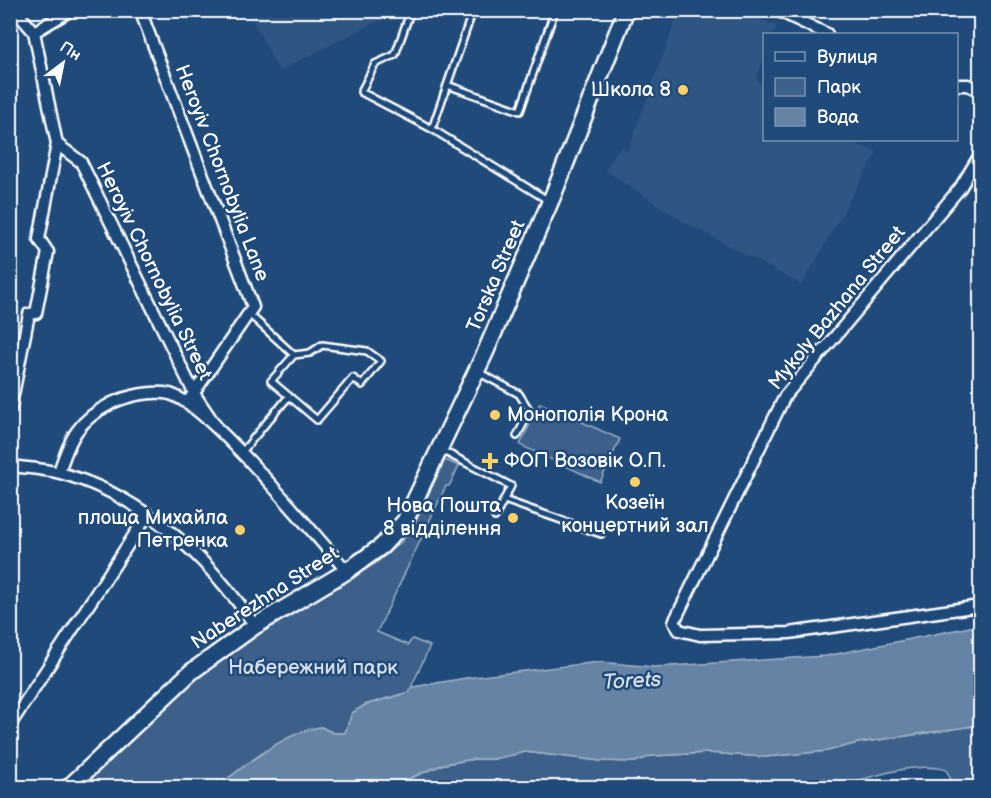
<svg xmlns="http://www.w3.org/2000/svg" width="991" height="798" viewBox="0 0 991 798" font-family="'Balsamiq Sans',sans-serif">
<style>
.built{fill:#2e5683}
.green{fill:#3c618b;stroke:#9eb0c5;stroke-width:1.5}
.water{fill:#6583a4;stroke:#a3b5c8;stroke-width:1.5}
.lines{fill:none;stroke-linecap:round;stroke-linejoin:round}
.service-casing{stroke:#fff;stroke-width:10}
.minor-casing{stroke:#fff;stroke-width:15}
.secondary-casing{stroke:#fff;stroke-width:20}
.service{stroke:#1f4a7a;stroke-width:5}
.minor{stroke:#1f4a7a;stroke-width:10}
.secondary{stroke:#1f4a7a;stroke-width:15}
.poi-dot{fill:#ffd166;stroke:#1f4a7a;stroke-width:2}
.labels{text-anchor:middle;dominant-baseline:central;stroke-width:5;stroke-linejoin:round;paint-order:stroke}
.poi-label{font-size:20px;fill:#fff;stroke:#1f4a7a;text-anchor:end}
.street-label{font-size:20px;fill:#fff;stroke:#1f4a7a}
.park-label{font-size:20px;fill:#d8dfe8;stroke:#1f4a7a}
.water-label{font-size:21px;font-style:italic;fill:#d8e0e8;stroke:#1f4a7a}
</style>
<rect width="100%" height="100%" fill="#1f4a7a"/>
<filter id="ink" filterUnits="userSpaceOnUse"><feTurbulence type="fractalNoise" baseFrequency=".0167" numOctaves="2"/><feDisplacementMap in="SourceGraphic" scale="12" xChannelSelector="R" yChannelSelector="G"/><feConvolveMatrix kernelMatrix="1 2 1 2 8 2 1 2 1" color-interpolation-filters="sRGB"/></filter>
<g filter="url(#ink)">
<path class="built" d="M248,11H398L279,71Z
M679,11H740L777,26L773,34H764V57L756,80L764,84V140H845L877,152L802,285L679,219L605,170L620,147L628,151Z"/>
<path class="green" d="M540,403L620,439L600,482L520,445Z
M445,460L459,466L449,486H446L377,632L408,645L412,639L430,646L409,692L365,705L352,713L345,733H333L321,727C281,737 249,763 217,787L77,788L194,675L235,646L375,564L402,541L414,525Z
M980,725V787H955L946,770C916,760 865,779 834,788L829,787L825,778L801,788H388L444,764L475,759H494L525,752L601,761L635,762L651,756L708,753L765,757L827,751L858,743Z"/>
<path class="water" d="M980,625V725L858,743L827,751L765,757L708,753L651,756L635,762L601,761L525,752L494,759H473L444,764L388,787H217C244,766 286,731 321,727L333,733H345L352,713L365,705L409,692L413,687L466,678L599,662L654,667L826,656Z"/>
<g class="lines">
<g class="service-casing">
<path id="service" d="M411,10L395,55L375,64L361,92L432,129
M473,10L432,129L549,201
M447,85L520,111L555,10
M249,314L294,355L271,381L317,420L353,378L362,385L381,361L367,351L322,345L310,353L294,355
M478,372L519,394L530,411L517,436
M280,407L289,396
M441,450L511,486L495,517
M242,452L277,410
M504,500L601,534"/>
</g>
<g class="minor-casing">
<path id="minor" d="M15,10L34,32
M140,10L253,307L187,403
M777,10L827,34
M34,32L57,144L81,162L195,395L216,426
M34,32L71,10
M956,85H968L980,91
M980,155L960,188L785,396L674,622L679,630L700,635L789,633L980,606
M10,410L29,314L36,313L48,252L39,239L57,144
M10,466C27,468 45,469 60,473C142,495 208,557 255,626
M59,472C70,438 78,420 112,403C127,396 152,390 170,394C210,406 313,534 347,571
M10,725L148,514"/>
</g>
<g class="secondary-casing">
<path id="secondary" d="M68,788L191,672L255,626L347,571L382,546L405,521L485,353L554,193L626,10"/>
</g>
<use href="#service" class="service"/>
<use href="#minor" class="minor"/>
<use href="#secondary" class="secondary"/>
</g>
</g>
<g class="poi-dot">
<circle cx="683" cy="90" r="6"/>
<circle cx="495" cy="415" r="6"/>
<path d="M487 452h6v6h6v6h-6v6h-6v-6h-6v-6h6z"/>
<circle cx="635" cy="482" r="6"/>
<circle cx="513" cy="518" r="6"/>
<circle cx="240" cy="530" r="6"/>
</g>
<g class="labels">
<g class="poi-label">
<text x="671" y="90">Школа 8</text>
<text x="507" y="415" text-anchor="start">Монополія Крона</text>
<text x="504" y="461" text-anchor="start">ФОП Возовік О.П.</text>
<text x="635" y="503" text-anchor="middle">Козеїн<tspan x="635" dy="23">концертний зал</tspan></text>
<text x="501" y="506">Нова Пошта<tspan x="501" dy="23">8 відділення</tspan></text>
<text x="228" y="518">площа Михайла<tspan x="228" dy="23">Петренка</tspan></text>
</g>
<g class="street-label">
<text transform="translate(222 173) rotate(69)">Heroyiv Chornobylia Lane</text>
<text transform="translate(154 271) rotate(64)">Heroyiv Chornobylia Street</text>
<text transform="translate(496 276) rotate(-67)">Torska Street</text>
<text transform="translate(837 308) rotate(-51)">Mykoly Bazhana Street</text>
<text transform="translate(265 598) rotate(-33)">Naberezhna Street</text>
</g>
<g class="park-label">
<text x="313" y="668">Набережний парк</text>
</g>
<g class="water-label">
<text transform="translate(632 681) rotate(-3)">Torets</text>
</g>
</g>
<rect width="991" height="798" fill="none" stroke="#1f4a7a" stroke-width="36"/>
<rect x="18" y="18" width="955" height="762" fill="none" stroke="#fff" stroke-width="2" filter="url(#ink)"/>
<rect x="763" y="33" width="195" height="108" fill="#1f4a7a" stroke="#7992af" stroke-width="1.5"/>
<rect x="775" y="52" width="30" height="9" fill="#1f4a7a" stroke="#7992af" stroke-width="1.5"/>
<text x="817" y="63" font-size="18" fill="#ffffff">Вулиця</text>
<rect x="775" y="78" width="30" height="18" fill="#3c618b" stroke="#7992af" stroke-width="1.5"/>
<text x="817" y="93" font-size="18" fill="#ffffff">Парк</text>
<rect x="775" y="108" width="30" height="18" fill="#6583a4" stroke="#7992af" stroke-width="1.5"/>
<text x="817" y="123" font-size="18" fill="#ffffff">Вода</text>
<g transform="translate(63 63) rotate(32)" stroke="#1f4a7a" stroke-width="4.5" paint-order="stroke">
<path d="M0-4.5L10 22L0 15L-10 22Z" fill="#ffffff"/>
<text y="-9" font-size="16" font-weight="bold" text-anchor="middle" fill="#ffffff">Пн</text>
</g>
</svg>
